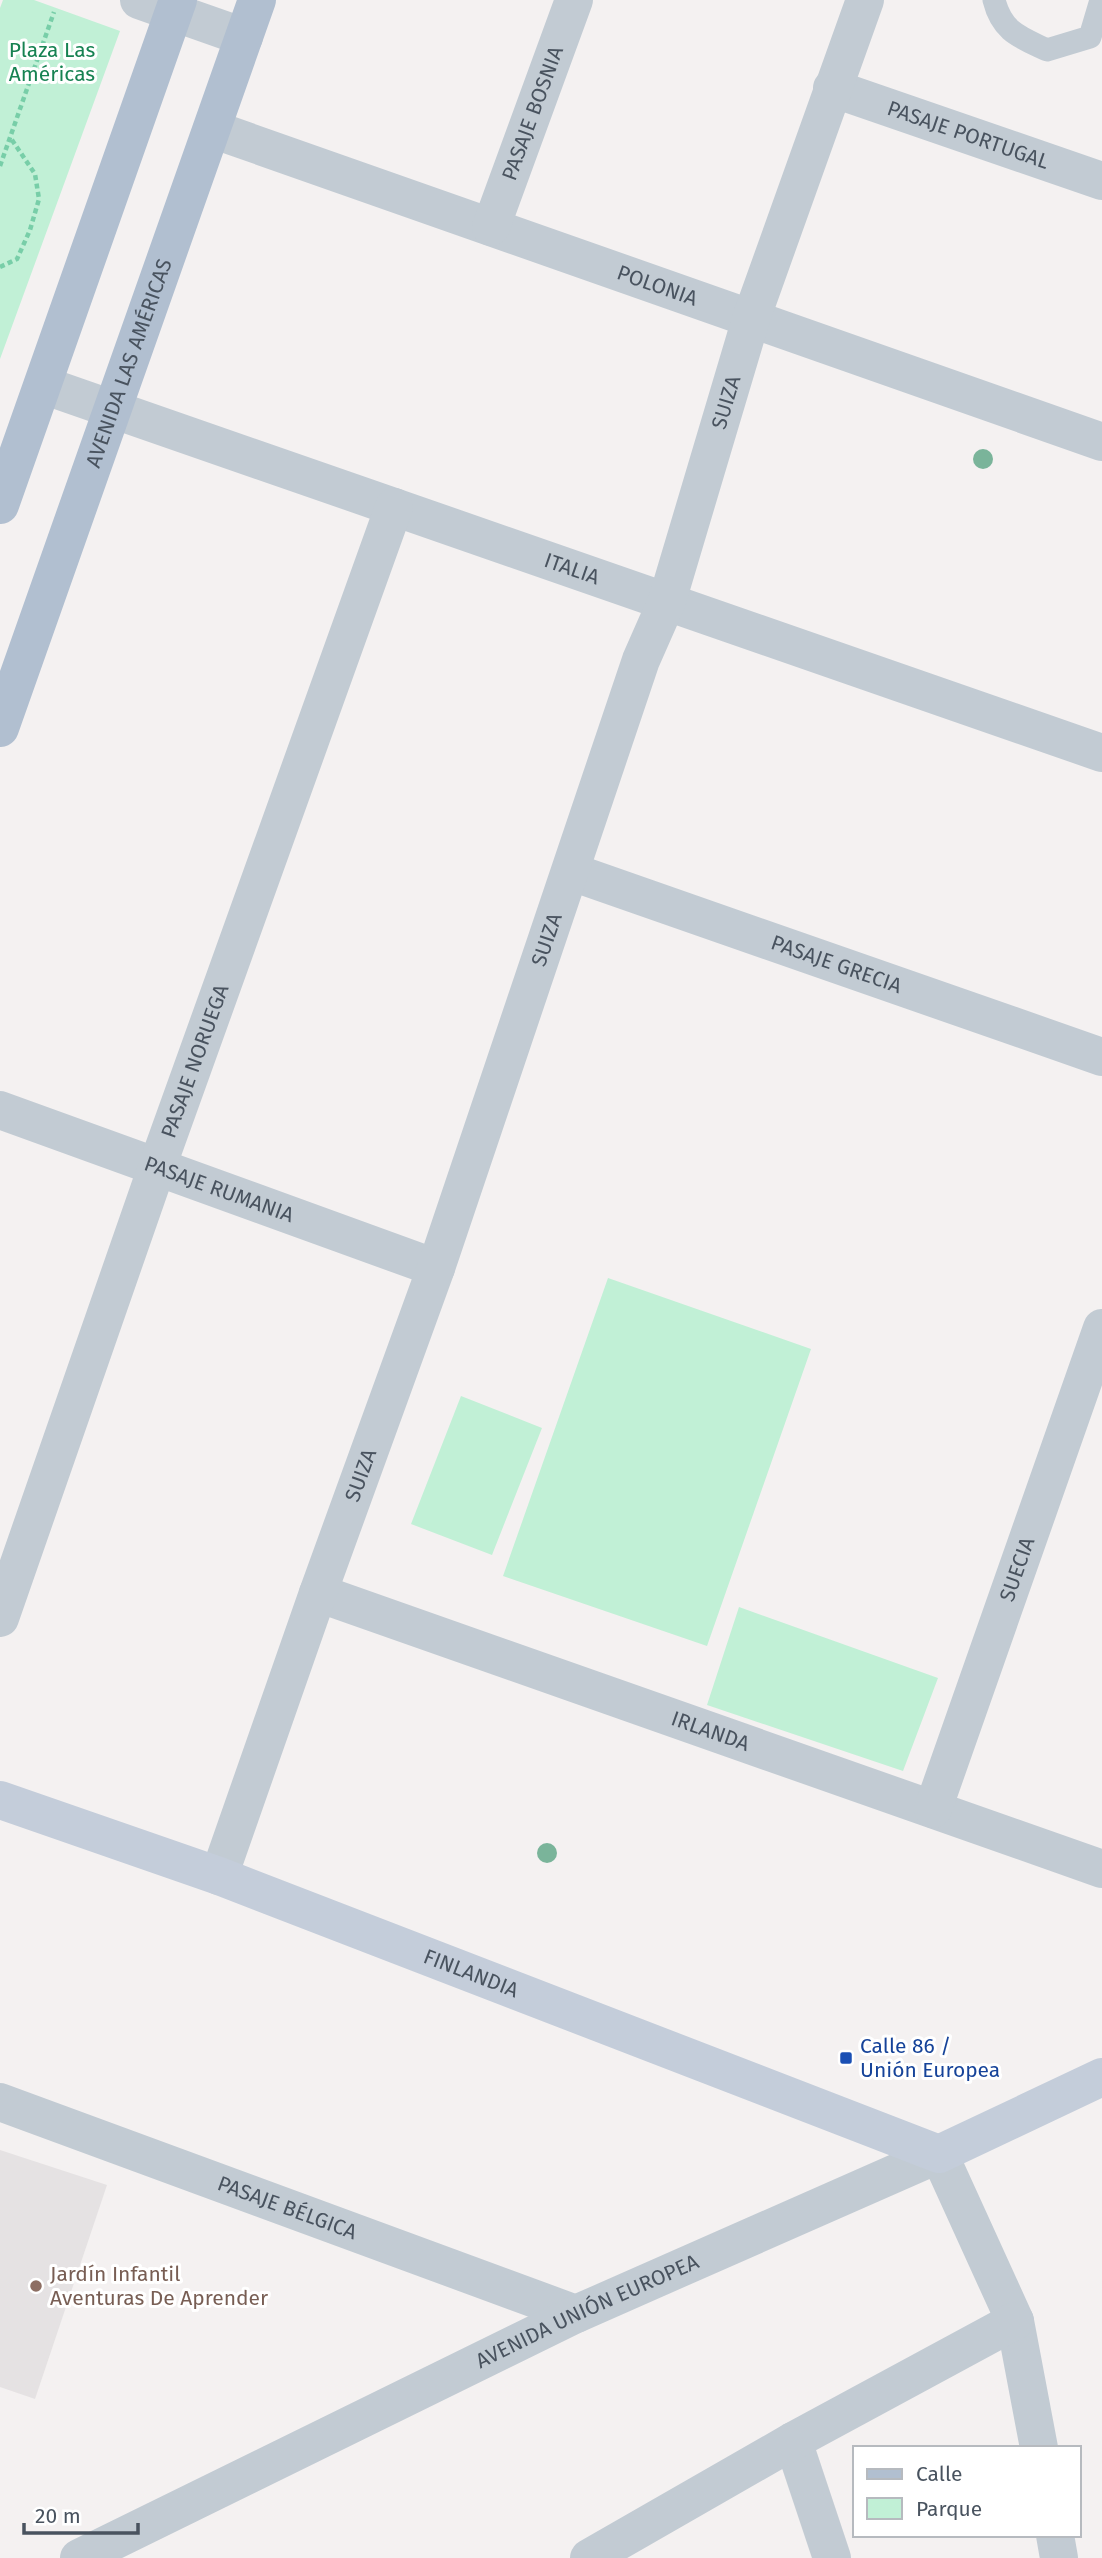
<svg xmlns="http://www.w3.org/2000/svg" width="1102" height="2558" viewBox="0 0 1102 2558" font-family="'Fira Sans',sans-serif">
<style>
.education{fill:#e5e2e3}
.green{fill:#c1f0d6}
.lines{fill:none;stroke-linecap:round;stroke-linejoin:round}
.path{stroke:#78cea8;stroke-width:4.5;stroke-dasharray:5 3.5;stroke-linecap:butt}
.lane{stroke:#c2cbd3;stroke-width:23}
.street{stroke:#c2cbd3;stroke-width:38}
.secondary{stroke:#c4cdda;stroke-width:38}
.primary{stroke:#b1bfd0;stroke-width:38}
.tree{fill:#7ab49a}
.transit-dot{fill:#1a4fb4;stroke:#fff;stroke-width:2.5}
.education-dot{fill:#8d6e63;stroke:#fff;stroke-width:2.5}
.labels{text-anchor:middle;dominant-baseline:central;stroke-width:6;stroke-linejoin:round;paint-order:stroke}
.park-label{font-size:21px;fill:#178252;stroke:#fff}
.street-label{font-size:21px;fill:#49535f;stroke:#fff}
.transit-label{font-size:21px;fill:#164399;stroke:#fff;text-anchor:start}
.education-label{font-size:21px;fill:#785e54;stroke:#fff;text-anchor:start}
</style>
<rect width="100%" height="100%" fill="#f4f1f1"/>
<path class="education" d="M0,2150L107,2185L35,2399L0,2387Z"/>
<path class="green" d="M3,0H34L120,31L0,359V8Z
M608,1278L811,1349L707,1646L503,1576Z
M461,1396L542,1428L492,1555L411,1524Z
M739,1607L938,1678L903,1771L707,1705Z"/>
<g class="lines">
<path class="path" d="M0,166L54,12
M0,267L17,259L30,230L39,199L35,174L10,137"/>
<path class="lane" d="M994,0C1002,32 1020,37 1047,50L1090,37L1101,0"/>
<g class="street">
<path d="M139,0L244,37"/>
<path id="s1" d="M832,88L1102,181"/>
<path id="s2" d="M212,129L1102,442"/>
<path id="s3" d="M491,227L574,0"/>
<path id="s4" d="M43,385L1102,753"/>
<path id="s5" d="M572,872L1102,1057"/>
<path id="s6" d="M0,1110L436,1268"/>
<path id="s7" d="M318,1593L1102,1869"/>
<path id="s8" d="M0,1618L157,1167L394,507"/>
<path id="s9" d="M933,1809L1102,1328"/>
<path id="s10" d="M219,1876L318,1593L436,1268L641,660L667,601L751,319L865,0"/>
<path id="s11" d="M0,2102L576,2314"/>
<path d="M793,2441L832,2558"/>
<path d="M1055,2535L1059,2558"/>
<path id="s12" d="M79,2558L576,2314L939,2154L1015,2321L1039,2448"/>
<path d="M589,2558L793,2441L1015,2321"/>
</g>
<path class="secondary" id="s13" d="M0,1800L219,1876L939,2154L1102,2077"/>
<g class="primary">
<path d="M0,505L178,0"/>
<path id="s14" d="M0,728L257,0"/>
</g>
</g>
<g class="tree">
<circle cx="983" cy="459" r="10"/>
<circle cx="547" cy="1853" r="10"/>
</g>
<rect class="transit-dot" x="839" y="2051" width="14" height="14" rx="3.5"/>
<circle class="education-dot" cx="36" cy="2286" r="7"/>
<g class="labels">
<g class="park-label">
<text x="52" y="50">Plaza Las<tspan x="52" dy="24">Américas</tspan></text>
</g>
<g class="street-label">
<text stroke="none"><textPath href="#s3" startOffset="121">PASAJE BOSNIA</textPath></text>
<text stroke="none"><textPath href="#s1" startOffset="144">PASAJE PORTUGAL</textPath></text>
<text stroke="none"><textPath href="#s2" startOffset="472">POLONIA</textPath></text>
<text stroke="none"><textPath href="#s14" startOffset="387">AVENIDA LAS AMÉRICAS</textPath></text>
<text stroke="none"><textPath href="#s10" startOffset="1559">SUIZA</textPath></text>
<text stroke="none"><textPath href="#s4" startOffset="560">ITALIA</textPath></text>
<text stroke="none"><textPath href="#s10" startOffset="992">SUIZA</textPath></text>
<text stroke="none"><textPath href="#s5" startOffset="280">PASAJE GRECIA</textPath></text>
<text stroke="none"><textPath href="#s8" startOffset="590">PASAJE NORUEGA</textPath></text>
<text stroke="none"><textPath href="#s6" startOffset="233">PASAJE RUMANIA</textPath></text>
<text stroke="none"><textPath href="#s10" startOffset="425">SUIZA</textPath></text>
<text stroke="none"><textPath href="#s9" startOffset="254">SUECIA</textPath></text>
<text stroke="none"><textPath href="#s7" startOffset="416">IRLANDA</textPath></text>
<text stroke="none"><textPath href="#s13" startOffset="502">FINLANDIA</textPath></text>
<text stroke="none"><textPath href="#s11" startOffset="306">PASAJE BÉLGICA</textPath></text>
<text stroke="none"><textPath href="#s12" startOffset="565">AVENIDA UNIÓN EUROPEA</textPath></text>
</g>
<g class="transit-label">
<text x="860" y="2046">Calle 86 /<tspan x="860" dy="24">Unión Europea</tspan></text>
</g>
<g class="education-label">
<text x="50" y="2274">Jardín Infantil<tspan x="50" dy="24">Aventuras De Aprender</tspan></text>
</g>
</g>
<rect x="853" y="2446" width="228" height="91" fill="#ffffff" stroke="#b6babf" stroke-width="2"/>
<rect x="867" y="2469" width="35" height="10" fill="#b1bfd0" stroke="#b6babf" stroke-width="2"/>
<text x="916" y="2481" font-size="21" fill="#49535f">Calle</text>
<rect x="867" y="2498" width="35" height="21" fill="#c1f0d6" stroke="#b6babf" stroke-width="2"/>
<text x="916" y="2516" font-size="21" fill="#49535f">Parque</text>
<path d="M24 2523v10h114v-10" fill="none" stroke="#49535f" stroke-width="3.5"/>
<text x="35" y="2523" font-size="21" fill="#49535f" stroke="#ffffff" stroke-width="5" paint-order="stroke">20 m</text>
</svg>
